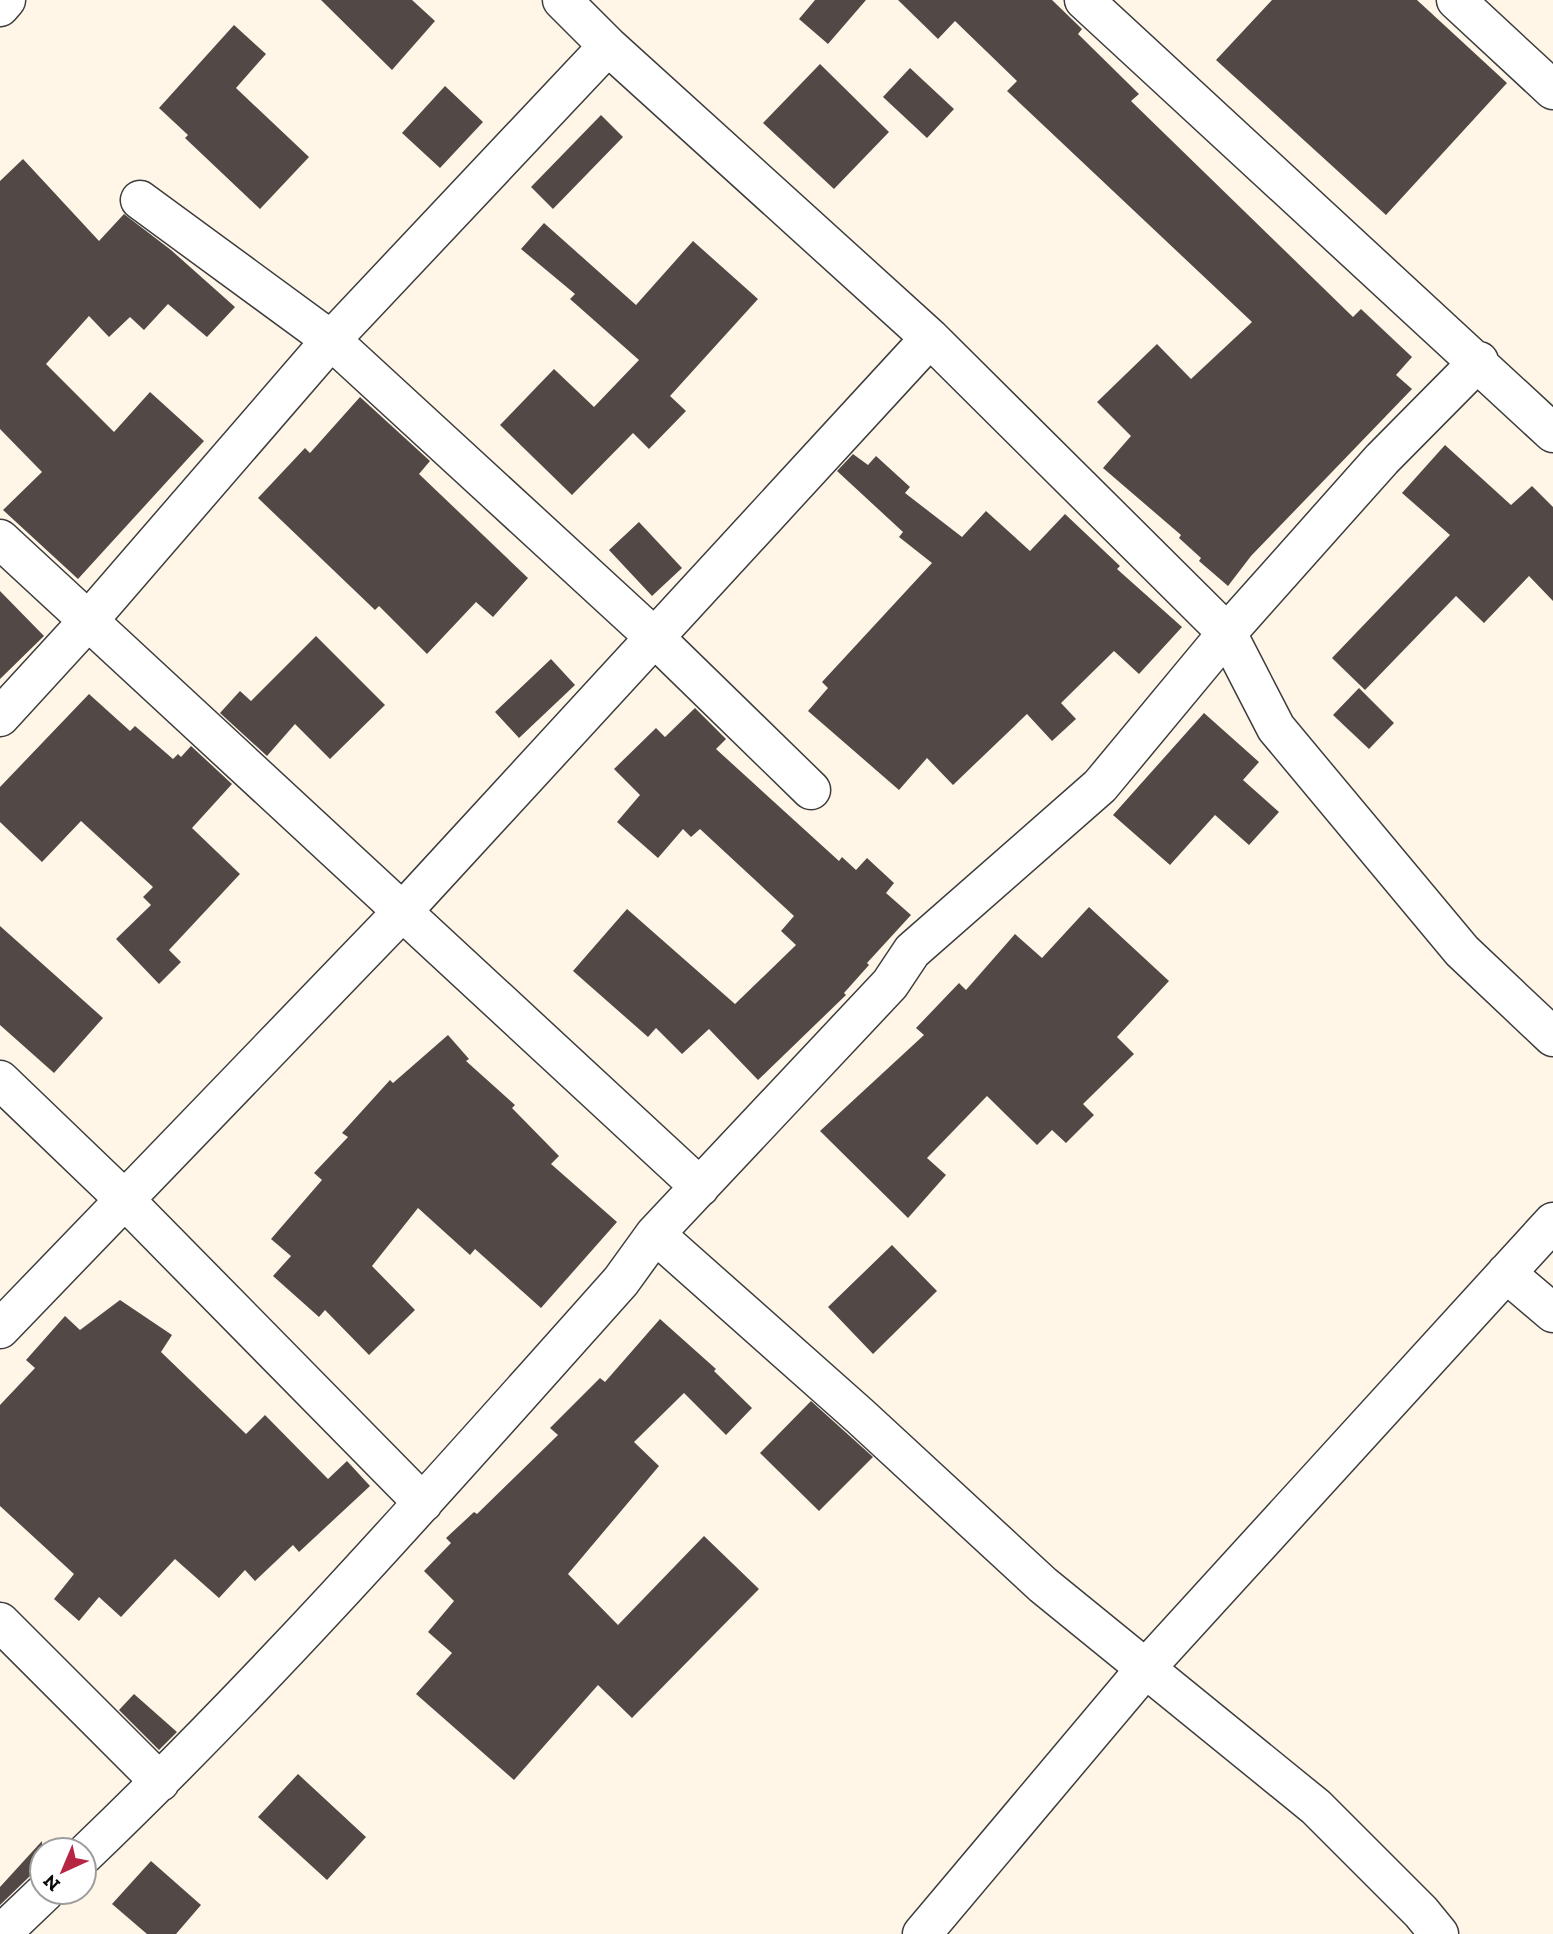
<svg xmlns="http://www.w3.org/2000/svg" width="1553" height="1934" viewBox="0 0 1553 1934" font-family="'Zilla Slab',serif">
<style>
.building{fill:#524947}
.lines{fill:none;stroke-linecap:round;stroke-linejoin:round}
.minor-casing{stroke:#3d3d3d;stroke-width:41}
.minor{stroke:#fff;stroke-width:38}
</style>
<rect width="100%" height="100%" fill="#fff6e7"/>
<path class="building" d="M321,0H412L435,21L392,70Z
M815,0H866L828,44L799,19Z
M898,0H1052L1082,29L1078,34L1139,94L1131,101L1353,317L1361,309L1412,357L1396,375L1412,389L1251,556L1228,586L1199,561L1201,558L1179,538L1181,535L1103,468L1131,436L1097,402L1157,344L1191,379L1252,322L1007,91L1017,81L955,21L938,39Z
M1272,0H1417L1507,83L1386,215L1216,60Z
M234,25L266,54L236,88L309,157L260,209L185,138L188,135L159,108Z
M820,64L889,132L834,189L763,123Z
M910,68L954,109L927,138L883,97Z
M445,86L483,122L440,168L402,133Z
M601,115L623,137L553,209L531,187Z
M23,159L99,241L124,214L171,250L235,307L207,337L168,304L144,330L130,317L109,337L89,316L46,364L114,432L150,392L204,441L78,579L3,510L42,472L0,429V181Z
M544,223L636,305L693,241L758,299L670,396L686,411L649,449L633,433L572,495L500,425L554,369L594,407L639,360L570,299L575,294L521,249Z
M360,397L430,461L419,474L528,578L493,617L476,602L427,654L379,606L375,610L258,498L305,448L310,453Z
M1445,445L1511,505L1532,486L1553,507V601L1529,576L1484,623L1456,596L1365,690L1332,658L1450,535L1402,493Z
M853,454L868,465L876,456L910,487L905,493L962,537L986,511L1030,551L1065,514L1120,566L1117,569L1182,627L1139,674L1114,651L1061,703L1076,719L1052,741L1027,714L953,785L927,758L899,790L808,711L828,688L822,682L932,563L899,537L903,532L837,471Z
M639,522L682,568L652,596L609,550Z
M0,591L44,636L0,679Z
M316,636L385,705L330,759L295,724L267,756L220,713L240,691L251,701Z
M551,659L575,685L519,738L495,712Z
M1359,688L1394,723L1369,749L1333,715Z
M89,694L130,731L135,726L173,759L178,754L181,757L191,746L232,784L192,828L240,874L169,950L181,962L159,984L116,939L151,905L143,897L153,887L81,821L42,862L0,822V787Z
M695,708L726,739L716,749L839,861L842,857L856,870L867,858L894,883L886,893L911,915L867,963L869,965L844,993L846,995L758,1080L709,1029L682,1054L656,1028L648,1037L573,971L627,909L735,1004L796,945L781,931L794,916L700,829L691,837L683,829L658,858L617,822L640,795L614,769L656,728L665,737Z
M1204,713L1259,762L1243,780L1279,812L1249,845L1215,815L1170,865L1113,815Z
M1089,907L1169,981L1117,1037L1134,1054L1083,1104L1094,1115L1066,1143L1052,1130L1037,1145L987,1096L927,1158L946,1175L908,1218L820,1131L924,1035L916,1028L959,983L966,990L1015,934L1042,958Z
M0,926L103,1018L54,1073L0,1025Z
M448,1035L469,1059L466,1061L515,1105L512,1108L559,1156L551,1164L617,1222L541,1308L475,1249L470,1255L418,1208L372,1266L415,1310L369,1355L325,1310L319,1317L273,1276L291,1256L271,1239L322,1180L314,1173L348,1137L342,1133L390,1080L393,1083Z
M892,1245L937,1291L873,1354L828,1307Z
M120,1300L172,1335L161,1352L246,1434L265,1415L328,1479L347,1461L370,1486L299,1552L293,1545L255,1581L245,1570L219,1598L175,1559L121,1617L99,1597L79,1621L54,1599L74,1574L0,1506V1405L35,1368L26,1360L65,1316L80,1330Z
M660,1319L716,1369L714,1371L752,1408L726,1435L684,1393L634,1442L659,1466L568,1574L618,1625L704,1536L759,1589L632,1718L598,1685L514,1780L416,1694L452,1653L428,1632L454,1601L424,1571L451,1543L446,1538L474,1512L477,1514L558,1435L550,1428L600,1378L605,1382Z
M811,1401L873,1457L819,1511L760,1453Z
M134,1694L177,1732L159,1750L119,1710Z
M298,1774L366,1837L327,1880L258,1817Z
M42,1841V1871L30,1876L0,1905V1887Z
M151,1861L201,1905L176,1934H147L112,1904Z"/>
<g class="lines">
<g class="minor-casing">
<path id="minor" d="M562,0L608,46L930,338L1227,633L1276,728L1462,951L1553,1037
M1084,0L1553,433
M1456,0L1553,90
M0,7L6,0
M140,200L331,340L653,636L811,790
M0,539L700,1187
M0,717L88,621L331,340L608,46
M0,1080L125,1200L423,1503
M655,1234L860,1416L1043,1585L1316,1807L1421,1912L1439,1934
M1506,1273L1553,1313
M0,1329L401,913L930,338
M0,1622L160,1782
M84,1855C274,1673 447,1476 621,1281L655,1234L890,984L912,951L1100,786L1227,633L1382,459L1479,361
M1,1934L45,1892
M922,1934L1145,1669L1553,1222"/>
</g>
<use href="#minor" class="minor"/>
</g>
<g transform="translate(63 1871) rotate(224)"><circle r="33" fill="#ffffff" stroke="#9d9d9d" stroke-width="2"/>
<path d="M0-5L12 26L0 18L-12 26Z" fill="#b62542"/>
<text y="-10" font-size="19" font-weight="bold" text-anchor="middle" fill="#0a0a0a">N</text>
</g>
</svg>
